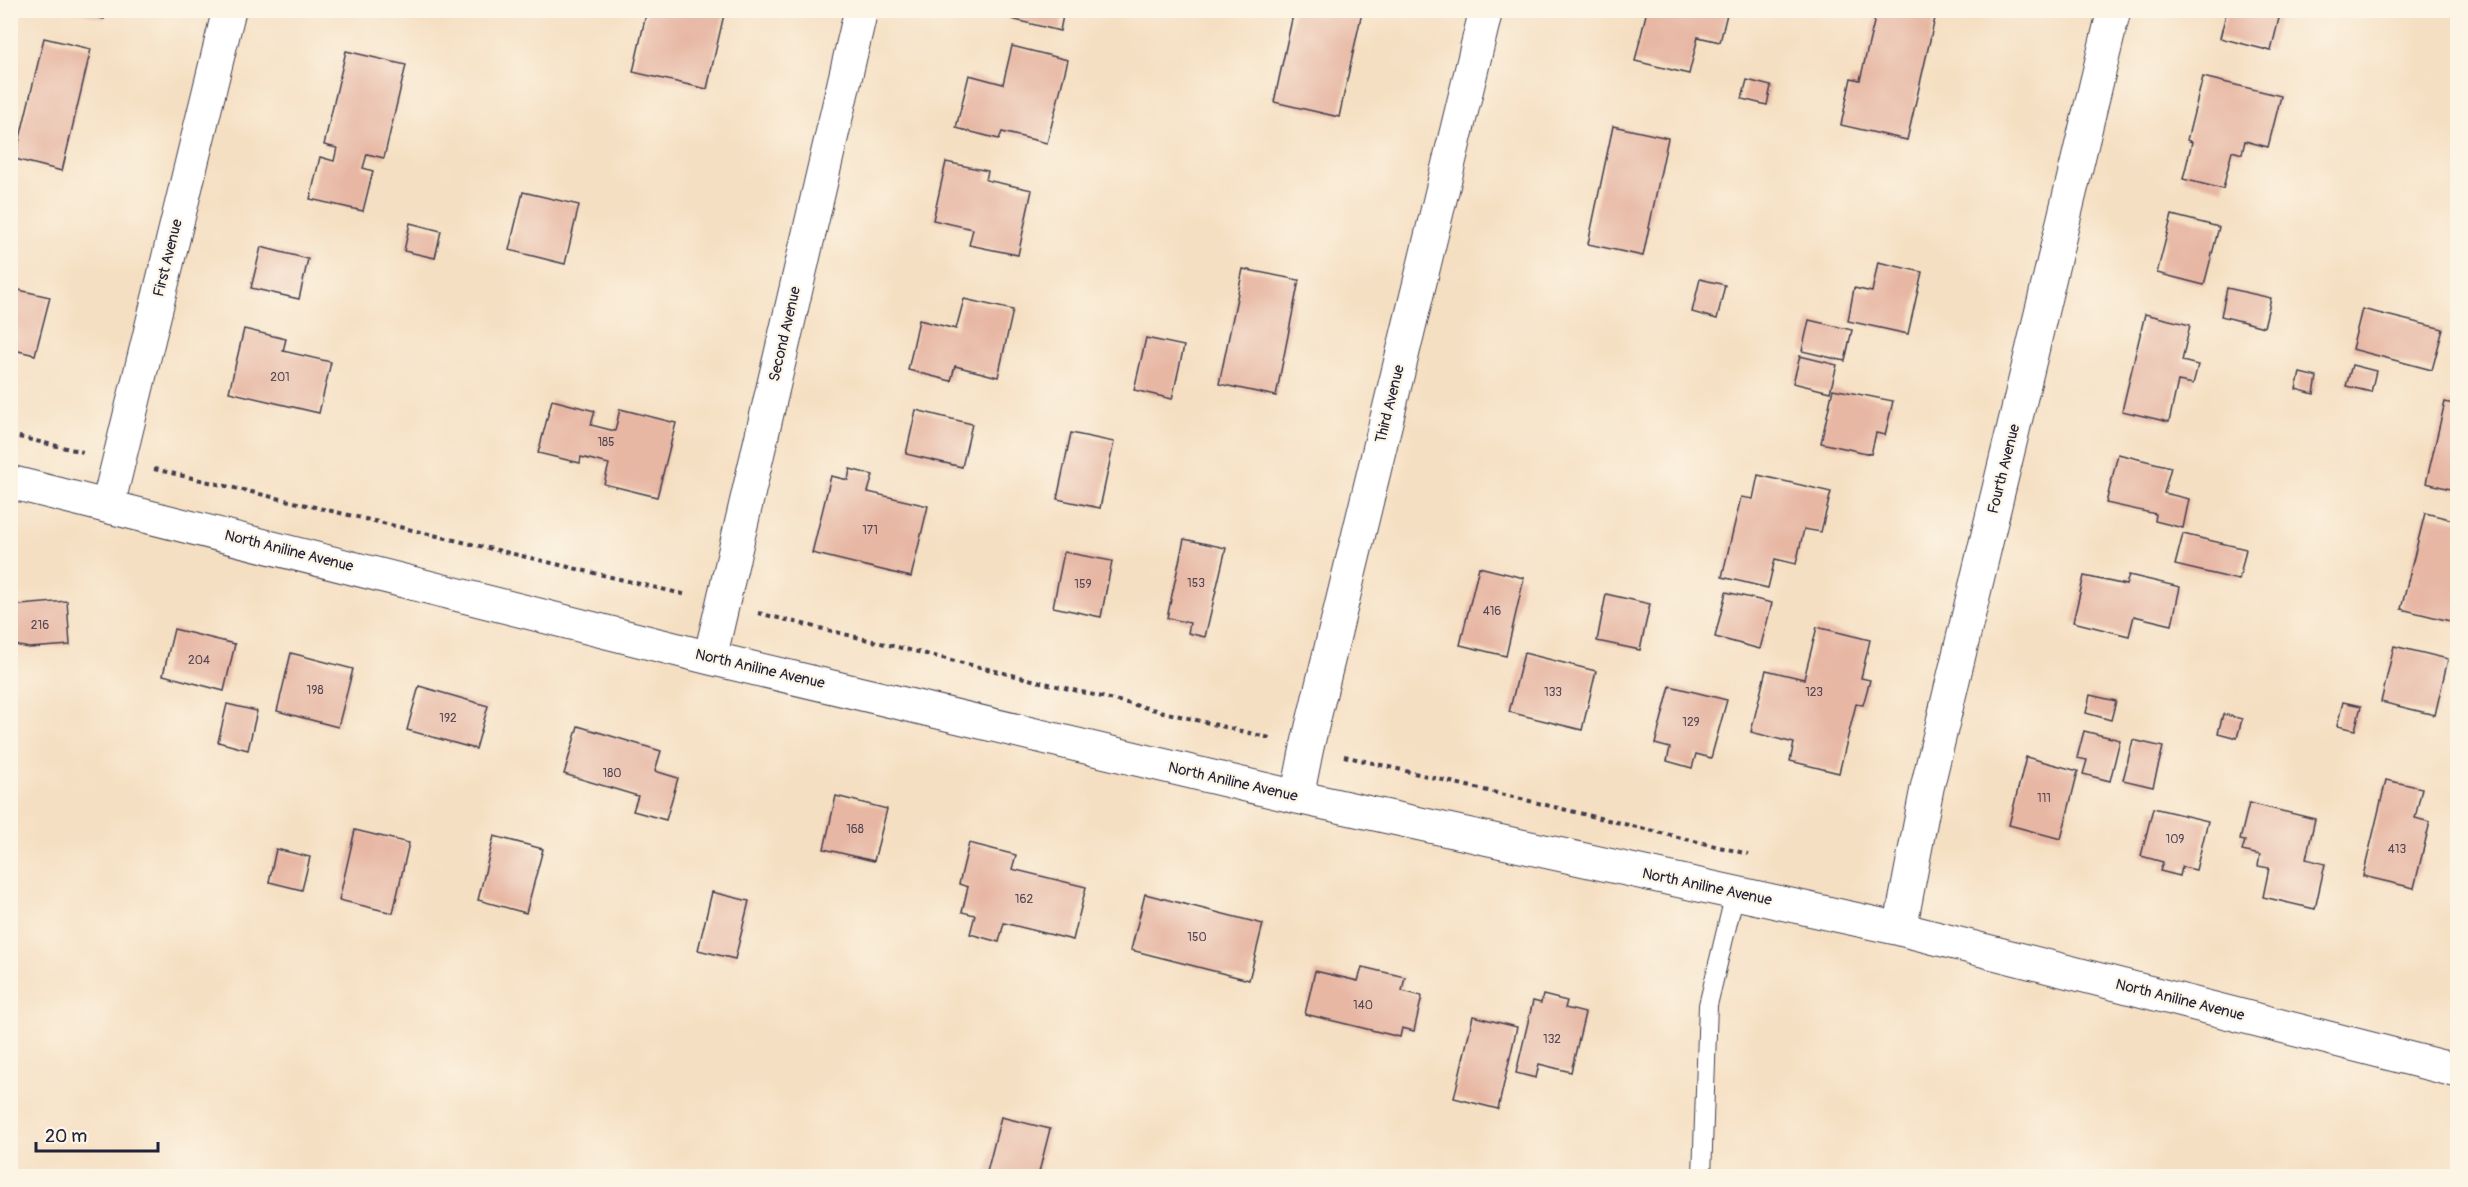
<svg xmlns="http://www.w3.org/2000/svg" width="2468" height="1187" viewBox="0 0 2468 1187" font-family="Pangolin,sans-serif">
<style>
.building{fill:#e7b7a4}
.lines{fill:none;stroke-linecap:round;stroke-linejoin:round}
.lane-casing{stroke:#423e4f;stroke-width:20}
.street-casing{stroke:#423e4f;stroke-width:35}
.path{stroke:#423e4f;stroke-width:4;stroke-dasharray:4.5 4.5;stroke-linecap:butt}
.lane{stroke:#fff;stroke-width:18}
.street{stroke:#fff;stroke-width:33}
.labels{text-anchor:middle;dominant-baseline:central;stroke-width:4.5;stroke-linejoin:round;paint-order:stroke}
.number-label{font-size:12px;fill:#534755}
.street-label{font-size:15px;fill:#22223b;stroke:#fcf5e5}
</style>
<rect width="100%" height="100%" fill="#fcf5e5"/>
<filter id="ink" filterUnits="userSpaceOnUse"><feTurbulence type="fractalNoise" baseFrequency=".0167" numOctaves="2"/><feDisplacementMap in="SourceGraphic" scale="12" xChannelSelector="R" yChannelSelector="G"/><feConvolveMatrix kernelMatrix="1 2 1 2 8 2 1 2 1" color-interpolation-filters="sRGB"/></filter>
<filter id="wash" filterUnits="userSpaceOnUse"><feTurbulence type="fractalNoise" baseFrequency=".008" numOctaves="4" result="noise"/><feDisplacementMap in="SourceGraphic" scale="24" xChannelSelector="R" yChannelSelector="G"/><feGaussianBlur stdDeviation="1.35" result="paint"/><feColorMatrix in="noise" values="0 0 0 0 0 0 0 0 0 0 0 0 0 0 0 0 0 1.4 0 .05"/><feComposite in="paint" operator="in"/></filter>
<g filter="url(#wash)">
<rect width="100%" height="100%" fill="#f5dfc2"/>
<g id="blocks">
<path class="building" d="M70,10H106L104,19Z
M647,10H725L707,89L633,72Z
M1012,10H1064L1060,31L1011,19Z
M1294,10L1362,12L1339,117L1274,102Z
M1647,10H1728L1720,42L1698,37L1689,74L1635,61Z
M1877,10H1919L1936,14L1907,140L1841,125L1851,78L1860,80Z
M2227,10H2281L2271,51L2220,38Z
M44,38L91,49L62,171L15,159Z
M1012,46L1068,60L1047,143L1002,132L999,139L956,128L969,75L1003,84Z
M346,51L406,65L384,158L367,154L363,168L373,171L363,211L310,199L320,157L334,161L337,148L324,145Z
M2203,77L2281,96L2268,147L2245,141L2242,154L2232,151L2223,189L2183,179L2192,142L2187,140Z
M1747,80L1771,86L1767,105L1742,99Z
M1613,126L1668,138L1643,256L1588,244Z
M946,162L988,171L986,180L1032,190L1018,255L969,245L973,229L933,220Z
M523,192L579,205L565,264L509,250Z
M2172,215L2219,227L2204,285L2157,273Z
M410,223L441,231L435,258L404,251Z
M261,247L308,259L299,299L251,288Z
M1878,262L1922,272L1908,334L1848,321L1854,288L1872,292Z
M1243,269L1299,280L1276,396L1219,384Z
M1700,279L1725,285L1717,319L1692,312Z
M10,288L50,297L35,355L10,349Z
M2227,288L2271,298L2264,327L2221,316Z
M964,299L1013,310L998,377L955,366L951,381L908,370L919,320L956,329Z
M2362,309L2443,329L2432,370L2352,349Z
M2145,314L2190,325L2182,361L2198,365L2193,384L2178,381L2169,422L2122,411Z
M1809,320L1852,330L1845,361L1802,351Z
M244,329L286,339L283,351L331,362L319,413L229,392Z
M1146,338L1184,346L1172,399L1134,390Z
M1800,356L1837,365L1830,392L1793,383Z
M2352,365L2376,371L2371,392L2346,386Z
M2300,373L2317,377L2314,394L2296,389Z
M1833,389L1893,401L1885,435L1876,433L1871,454L1821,443Z
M552,400L595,411L591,425L615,431L620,409L676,423L657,497L604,484L609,464L581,457L580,463L538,453Z
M2445,402L2458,405V491L2426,483Z
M916,410L972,424L962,467L906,454Z
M1071,433L1114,442L1100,508L1057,499Z
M2118,454L2171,467L2164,493L2189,499L2183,528L2155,521L2156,514L2106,503Z
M850,469L873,475L868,492L928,506L911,577L812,553L831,476L848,480Z
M1758,475L1831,492L1821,532L1804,529L1796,564L1775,559L1768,588L1722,577L1741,497L1753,499Z
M2425,513L2458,521V623L2401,609Z
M2183,534L2246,549L2239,580L2175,565Z
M1184,539L1226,548L1205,637L1188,633L1190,623L1167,618Z
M1064,552L1112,561L1101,617L1053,607Z
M1479,567L1524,578L1506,656L1460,645Z
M2129,575L2180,587L2172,625L2134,616L2129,636L2073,622L2084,576L2126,585Z
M1726,592L1772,603L1760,649L1715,637Z
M1606,594L1650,604L1640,650L1597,641Z
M67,601L70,645L29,648L10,644V603L20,605Z
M1817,627L1870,640L1861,678L1870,680L1863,705L1856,704L1839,773L1790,761L1794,743L1751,732L1766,670L1804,679Z
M174,629L235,644L224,691L163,675Z
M2394,646L2448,659L2435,715L2381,702Z
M291,653L353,669L338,727L277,711Z
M1524,653L1596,671L1582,730L1509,712Z
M419,686L488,706L476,749L407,730Z
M1670,686L1727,700L1711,758L1696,754L1692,768L1667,761L1670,748L1655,744Z
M2090,695L2116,701L2111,720L2086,713Z
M2343,702L2361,706L2355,730L2337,726Z
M227,704L257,711L248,750L218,742Z
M2223,714L2242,719L2237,738L2218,733Z
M578,726L661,751L655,771L678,778L666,820L633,811L638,796L564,774Z
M2084,731L2120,740L2110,781L2083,774L2087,760L2077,758Z
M2133,740L2163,747L2153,787L2123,780Z
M2026,757L2078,771L2061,839L2009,825Z
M2386,780L2422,788L2415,818L2430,822L2414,888L2363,876Z
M836,796L887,809L874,861L824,849Z
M2249,803L2315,819L2306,859L2325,864L2315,909L2263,897L2269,868L2258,866L2260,855L2242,851L2245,841L2240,840Z
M2153,808L2208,821L2196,870L2182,867L2180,876L2160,871L2163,862L2141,856Z
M355,830L409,843L393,913L339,900Z
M494,836L543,849L526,913L478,900Z
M969,843L1016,855L1012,869L1086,887L1073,940L1004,923L999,942L970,934L975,915L962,912L968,887L959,884Z
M276,849L310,857L302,890L269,882Z
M712,892L749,901L735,959L698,950Z
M1145,894L1263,924L1249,980L1131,950Z
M1362,967L1405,977L1402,991L1422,996L1414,1031L1402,1028L1400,1037L1305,1014L1315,971L1358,981Z
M1543,995L1567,1001L1565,1008L1585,1013L1571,1072L1539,1064L1536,1078L1516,1073L1533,1001L1541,1003Z
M1473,1016L1517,1027L1498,1109L1454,1098Z
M1001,1117L1050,1129L1038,1176H986Z"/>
</g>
</g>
<g filter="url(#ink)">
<use href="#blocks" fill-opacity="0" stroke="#423e4f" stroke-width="1.5"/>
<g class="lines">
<g class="lane-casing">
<path id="lane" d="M1702,1176L1708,1005L1735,893"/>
</g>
<g class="street-casing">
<path id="street" d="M10,482L710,658L1297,797L1900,929L2458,1071
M108,505L229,10
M710,658L861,10
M1297,797L1307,747L1486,10
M1900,929L1927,788L2114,10"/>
</g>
<path class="path" d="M10,435L83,452
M154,469L687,595
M758,613L1270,738
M1344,756L1748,854"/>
<use href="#lane" class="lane"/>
<use href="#street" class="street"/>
</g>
</g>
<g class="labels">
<g class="number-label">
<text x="280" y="377">201</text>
<text x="606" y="442">185</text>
<text x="870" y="530">171</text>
<text x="1196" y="583">153</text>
<text x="1083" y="584">159</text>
<text x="1492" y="611">416</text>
<text x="40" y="625">216</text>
<text x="199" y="660">204</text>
<text x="315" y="690">198</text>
<text x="1553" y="692">133</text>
<text x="1814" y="692">123</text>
<text x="448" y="718">192</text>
<text x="1691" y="722">129</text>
<text x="612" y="773">180</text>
<text x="2044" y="798">111</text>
<text x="855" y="829">168</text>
<text x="2175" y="839">109</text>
<text x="2397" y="849">413</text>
<text x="1024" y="899">162</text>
<text x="1197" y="937">150</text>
<text x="1363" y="1005">140</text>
<text x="1552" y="1039">132</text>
</g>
<g class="street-label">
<text transform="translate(168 258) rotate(-76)">First Avenue</text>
<text transform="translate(785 334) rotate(-77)">Second Avenue</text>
<text transform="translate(1390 404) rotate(-76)">Third Avenue</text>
<text transform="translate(2004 469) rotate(-76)">Fourth Avenue</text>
<text transform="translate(289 551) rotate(14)">North Aniline Avenue</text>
<text transform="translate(760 669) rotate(13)">North Aniline Avenue</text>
<text transform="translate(1233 782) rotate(13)">North Aniline Avenue</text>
<text transform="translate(1707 887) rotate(12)">North Aniline Avenue</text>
<text transform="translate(2180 1000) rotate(14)">North Aniline Avenue</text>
</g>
</g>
<rect width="2468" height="1187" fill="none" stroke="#fcf5e5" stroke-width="36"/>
<path d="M36 1142v9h122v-9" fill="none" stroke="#22223b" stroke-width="3"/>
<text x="45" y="1142" font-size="18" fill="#22223b" stroke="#fcf5e5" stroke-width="4.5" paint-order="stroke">20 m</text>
</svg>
